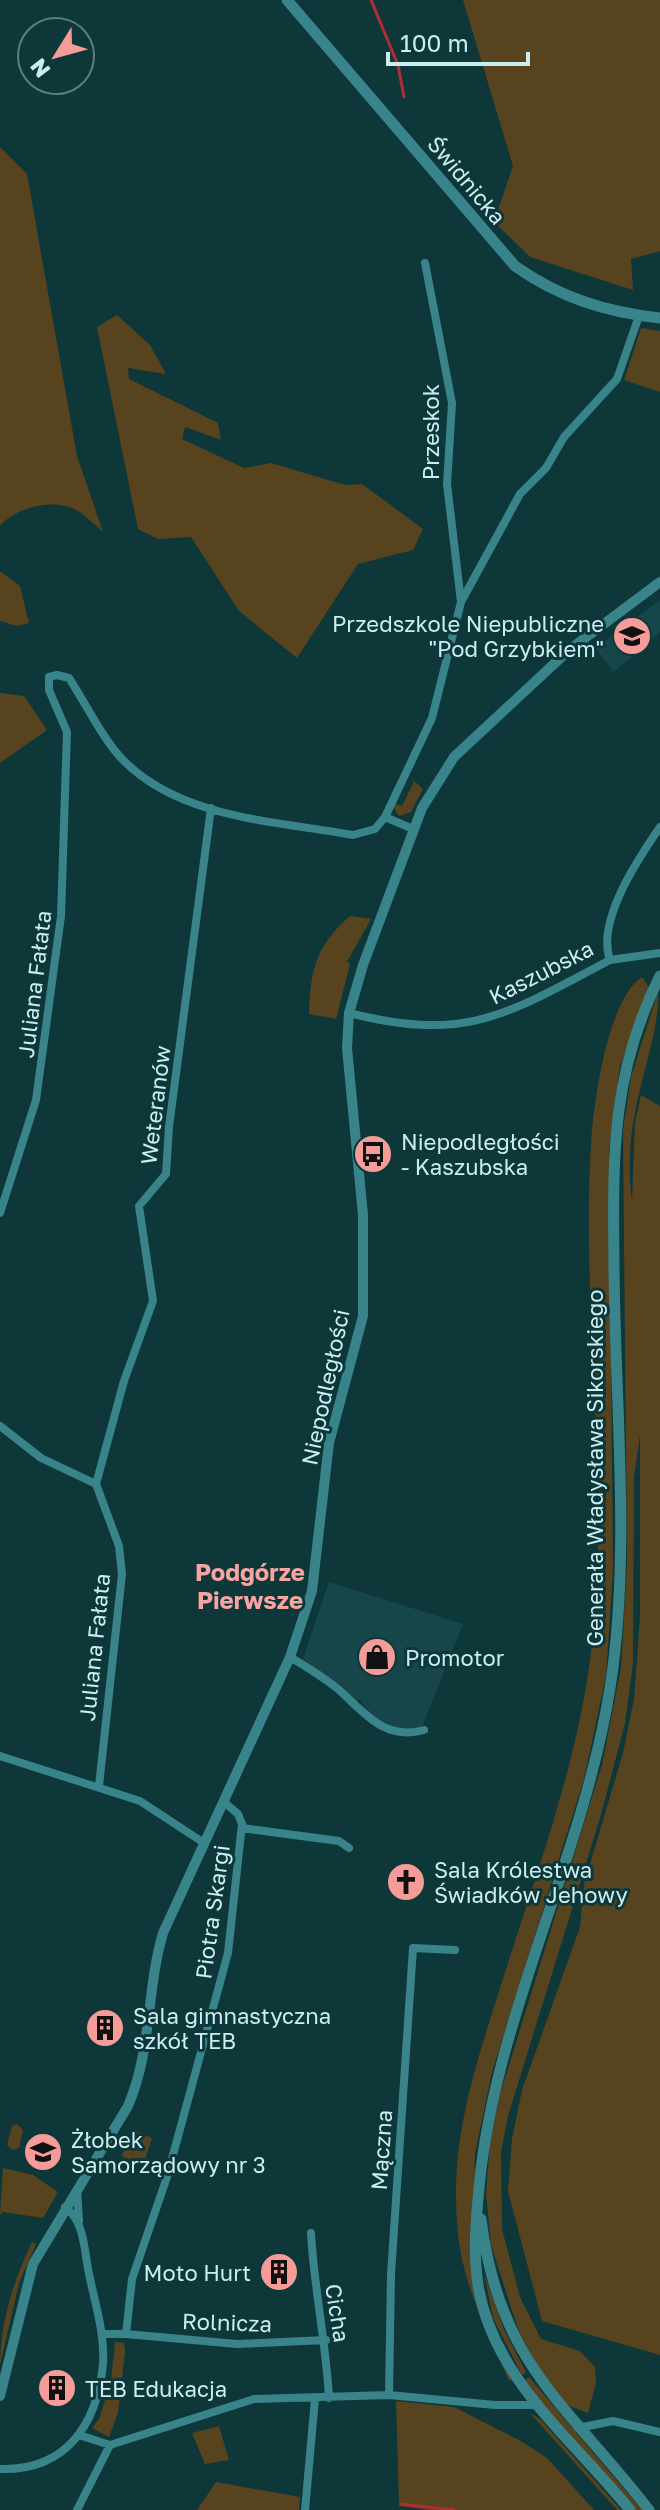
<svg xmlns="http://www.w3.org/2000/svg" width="660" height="2510" viewBox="0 0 660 2510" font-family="'Golos Text',sans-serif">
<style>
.built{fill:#16464a}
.green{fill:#57431d;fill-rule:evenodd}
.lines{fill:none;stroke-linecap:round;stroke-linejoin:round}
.stream{stroke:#b12c35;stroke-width:3}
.minor{stroke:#38848a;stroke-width:8}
.tertiary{stroke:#38848a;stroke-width:10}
.secondary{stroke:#38848a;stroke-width:11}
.labels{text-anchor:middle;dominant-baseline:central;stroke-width:6;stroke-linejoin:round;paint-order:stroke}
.street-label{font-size:22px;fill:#caeef1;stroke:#0e373a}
.poi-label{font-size:22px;fill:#caeef1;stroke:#0e373a;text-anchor:start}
.neighbourhood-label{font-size:24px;font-weight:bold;fill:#f8a4a1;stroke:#0e373a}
</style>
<rect width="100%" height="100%" fill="#0e373a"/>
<path class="built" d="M660,600V632L614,672L595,648Z
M329,1582L463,1624L422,1727L399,1730L374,1722L360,1699L354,1703L347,1692L303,1659Z"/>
<path class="green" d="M463,0H660V251L631,259L633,290L530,257L494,222L513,166Z
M0,147L27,174L77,456L103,532C95,525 87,517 78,511C55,497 16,507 0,526Z
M117,315L150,345L166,374L128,368L129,379L218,423L221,440L185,427L182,439L244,468L271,463L345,485L362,484L423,529L413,550L358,564L297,658L239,611L191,537L158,539L138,529L97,327Z
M641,328L660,331V392L624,380Z
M0,571L20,586L29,623L17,626L0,621Z
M0,693L24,696L47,730L0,763Z
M409,776L423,789L411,812L399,816L394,808L395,804L402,806L414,782Z
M350,916L371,919L347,962L350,964L336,1019L309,1014C310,971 316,945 350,916Z
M642,977L649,987L620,1066L609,1150L613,1570L606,1676L584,1779L492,2072L475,2154L473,2289L487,2332L512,2379L509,2381C490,2334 466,2293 459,2242C447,2147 473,2074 501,1985C536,1873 579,1761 592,1644C611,1473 579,1300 592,1129C596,1091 609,999 642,977Z
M658,992C660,1027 641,1077 635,1113C629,1141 628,1173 632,1200L635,1123L641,1095L660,1106V2355L542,2321L508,2191L512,2139L522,2090L580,1927L584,1884L623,1753L634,1699L640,1617V1435L634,1478L633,1663L625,1723L601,1815L508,2116L501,2152L502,2229L520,2297L541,2339L580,2351L595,2367L596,2383L588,2413L569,2406L561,2398L535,2362L518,2329L491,2245L486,2193L490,2142L500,2094L602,1765L621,1667L627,1563L623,1130L631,1077ZM633,1265V1266L640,1430Z
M17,2124L23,2130L19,2148L13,2150L7,2145L12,2126Z
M136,2131L152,2138L143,2165L121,2156Z
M3,2168L33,2175L58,2192L43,2218L3,2212L0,2215Z
M32,2242L36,2244L19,2283L0,2365C0,2323 14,2279 32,2242Z
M484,2273L504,2330L526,2372L522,2375L493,2318Z
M115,2342L124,2343L125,2352L118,2413L109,2437L92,2428L99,2419L111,2381Z
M529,2377L642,2510H636L551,2415L525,2380Z
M396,2401L454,2407L521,2441L547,2458L594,2510H429L399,2506Z
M530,2413L540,2419L621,2510H617Z
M219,2426L229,2460L205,2464L192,2433Z
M216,2482L300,2497L299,2510H197Z"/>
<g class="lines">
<path class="stream" d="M371,0L398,65L404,97
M401,2504L454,2510"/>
<path class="minor" d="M425,263L452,403L447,484L461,602
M385,817L432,718L461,602L520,494L546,468L564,437L617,379L639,316
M610,960L660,953
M349,1013C468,1043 507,1014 610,960C596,921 638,859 660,827
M0,1213L36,1100L61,916L67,732L49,690V677L57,675L69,678C86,704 102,738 123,760C181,819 276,821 353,835L375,829L385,817L413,829
M0,1426L41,1458L96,1484L119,1546L122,1574L99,1786
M96,1484L124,1381L153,1301L139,1206L166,1174L169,1127L211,808
M290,1657C307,1667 323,1677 338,1689C365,1713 384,1741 424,1730
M0,1756L140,1801L204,1843
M242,1828L339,1841L349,1848
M77,2190L79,2221
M311,2233C314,2288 326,2342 329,2398
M102,2334H126L132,2279L167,2177L228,1953L242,1824L238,1814L224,1802
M126,2334L237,2344L326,2340
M389,2395L391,2274L413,1948L455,1950
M578,2428L613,2421L660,2432
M79,2435L110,2445L254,2399L389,2395L495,2405H536
M0,2469C65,2471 97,2426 103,2364C105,2334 95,2303 89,2274C84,2251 85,2221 65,2207
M77,2510L110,2445
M305,2510L315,2399"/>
<path class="tertiary" d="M0,2396L33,2264L128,2106C152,2051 146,1991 163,1933L290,1657L312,1591L329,1443L363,1316V1215L347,1048L349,1013L363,965L422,808L454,757L569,650L660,582"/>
<path class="secondary" d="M287,0L515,266C560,298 606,312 660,318
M481,2219C499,2364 567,2404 649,2510
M630,2510C574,2440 493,2379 478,2285C473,2252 476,2220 479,2188C495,2015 583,1859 610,1688C631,1557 615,1402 614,1268C613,1160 610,1075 660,976"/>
</g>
<defs>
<g id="school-disc" transform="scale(2)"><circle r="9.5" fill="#f59b98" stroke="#0e373a"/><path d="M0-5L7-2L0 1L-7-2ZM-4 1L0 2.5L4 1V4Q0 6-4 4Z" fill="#111"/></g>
<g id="bus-disc" transform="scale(2)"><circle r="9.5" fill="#f59b98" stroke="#0e373a"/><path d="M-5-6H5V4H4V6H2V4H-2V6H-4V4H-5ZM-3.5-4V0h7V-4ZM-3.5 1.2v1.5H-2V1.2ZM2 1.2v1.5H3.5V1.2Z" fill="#111"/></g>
<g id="shop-disc" transform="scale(2)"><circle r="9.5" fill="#f59b98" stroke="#0e373a"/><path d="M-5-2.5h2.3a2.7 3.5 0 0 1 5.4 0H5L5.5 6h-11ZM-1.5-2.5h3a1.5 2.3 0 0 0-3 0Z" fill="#111"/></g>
<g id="church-disc" transform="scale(2)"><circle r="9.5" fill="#f59b98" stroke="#0e373a"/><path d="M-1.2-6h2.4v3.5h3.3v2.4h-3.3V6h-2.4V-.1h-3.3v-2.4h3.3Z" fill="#111"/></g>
<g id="building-disc" transform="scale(2)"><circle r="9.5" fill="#f59b98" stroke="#0e373a"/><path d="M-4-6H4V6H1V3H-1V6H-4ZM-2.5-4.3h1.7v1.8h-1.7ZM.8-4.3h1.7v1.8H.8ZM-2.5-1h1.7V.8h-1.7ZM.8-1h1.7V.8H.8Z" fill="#111"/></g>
</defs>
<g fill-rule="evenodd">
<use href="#school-disc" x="632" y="636"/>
<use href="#bus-disc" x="373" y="1154"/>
<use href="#shop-disc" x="377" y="1657"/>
<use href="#church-disc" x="406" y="1882"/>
<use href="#building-disc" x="105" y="2028"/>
<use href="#school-disc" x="43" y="2152"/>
<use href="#building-disc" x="279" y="2272"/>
<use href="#building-disc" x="57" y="2388"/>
</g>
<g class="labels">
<g class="street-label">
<text transform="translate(467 180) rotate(50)">Świdnicka</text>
<text transform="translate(430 432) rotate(-90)">Przeskok</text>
<text transform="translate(541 972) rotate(-27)">Kaszubska</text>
<text transform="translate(34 984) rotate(-83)">Juliana Fałata</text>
<text transform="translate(155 1105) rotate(-83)">Weteranów</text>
<text transform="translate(325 1387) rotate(-78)">Niepodległości</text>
<text transform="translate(594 1468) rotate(-90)">Generała Władysława Sikorskiego</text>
<text transform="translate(94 1647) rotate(-84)">Juliana Fałata</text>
<text transform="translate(212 1912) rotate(-82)">Piotra Skargi</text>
<text transform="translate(381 2150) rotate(-86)">Mączna</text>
<text transform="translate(338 2313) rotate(81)">Cicha</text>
<text transform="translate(227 2322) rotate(2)">Rolnicza</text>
</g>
<g class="poi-label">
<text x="604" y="623" text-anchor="end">Przedszkole Niepubliczne<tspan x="604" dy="25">"Pod Grzybkiem"</tspan></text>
<text x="401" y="1141">Niepodległości<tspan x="401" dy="25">- Kaszubska</tspan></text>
<text x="405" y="1657">Promotor</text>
<text x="434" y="1869">Sala Królestwa<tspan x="434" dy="25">Świadków Jehowy</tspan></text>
<text x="133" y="2015">Sala gimnastyczna<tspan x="133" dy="25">szkół TEB</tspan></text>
<text x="71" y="2139">Żłobek<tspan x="71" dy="25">Samorządowy nr 3</tspan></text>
<text x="251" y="2272" text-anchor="end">Moto Hurt</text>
<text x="85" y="2388">TEB Edukacja</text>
</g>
<g class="neighbourhood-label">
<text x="250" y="1571">Podgórze<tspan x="250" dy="28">Pierwsze</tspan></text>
</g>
</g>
<g transform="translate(56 56) rotate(233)"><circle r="38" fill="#0e373a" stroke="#598083" stroke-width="2"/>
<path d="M0-6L14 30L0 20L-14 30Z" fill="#f59b98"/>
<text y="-12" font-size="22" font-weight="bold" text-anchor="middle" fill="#caeef1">N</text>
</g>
<path d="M388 52v12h140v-12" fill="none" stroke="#caeef1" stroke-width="4"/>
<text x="400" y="52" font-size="24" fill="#caeef1" stroke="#0e373a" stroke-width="6" paint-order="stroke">100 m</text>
</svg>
